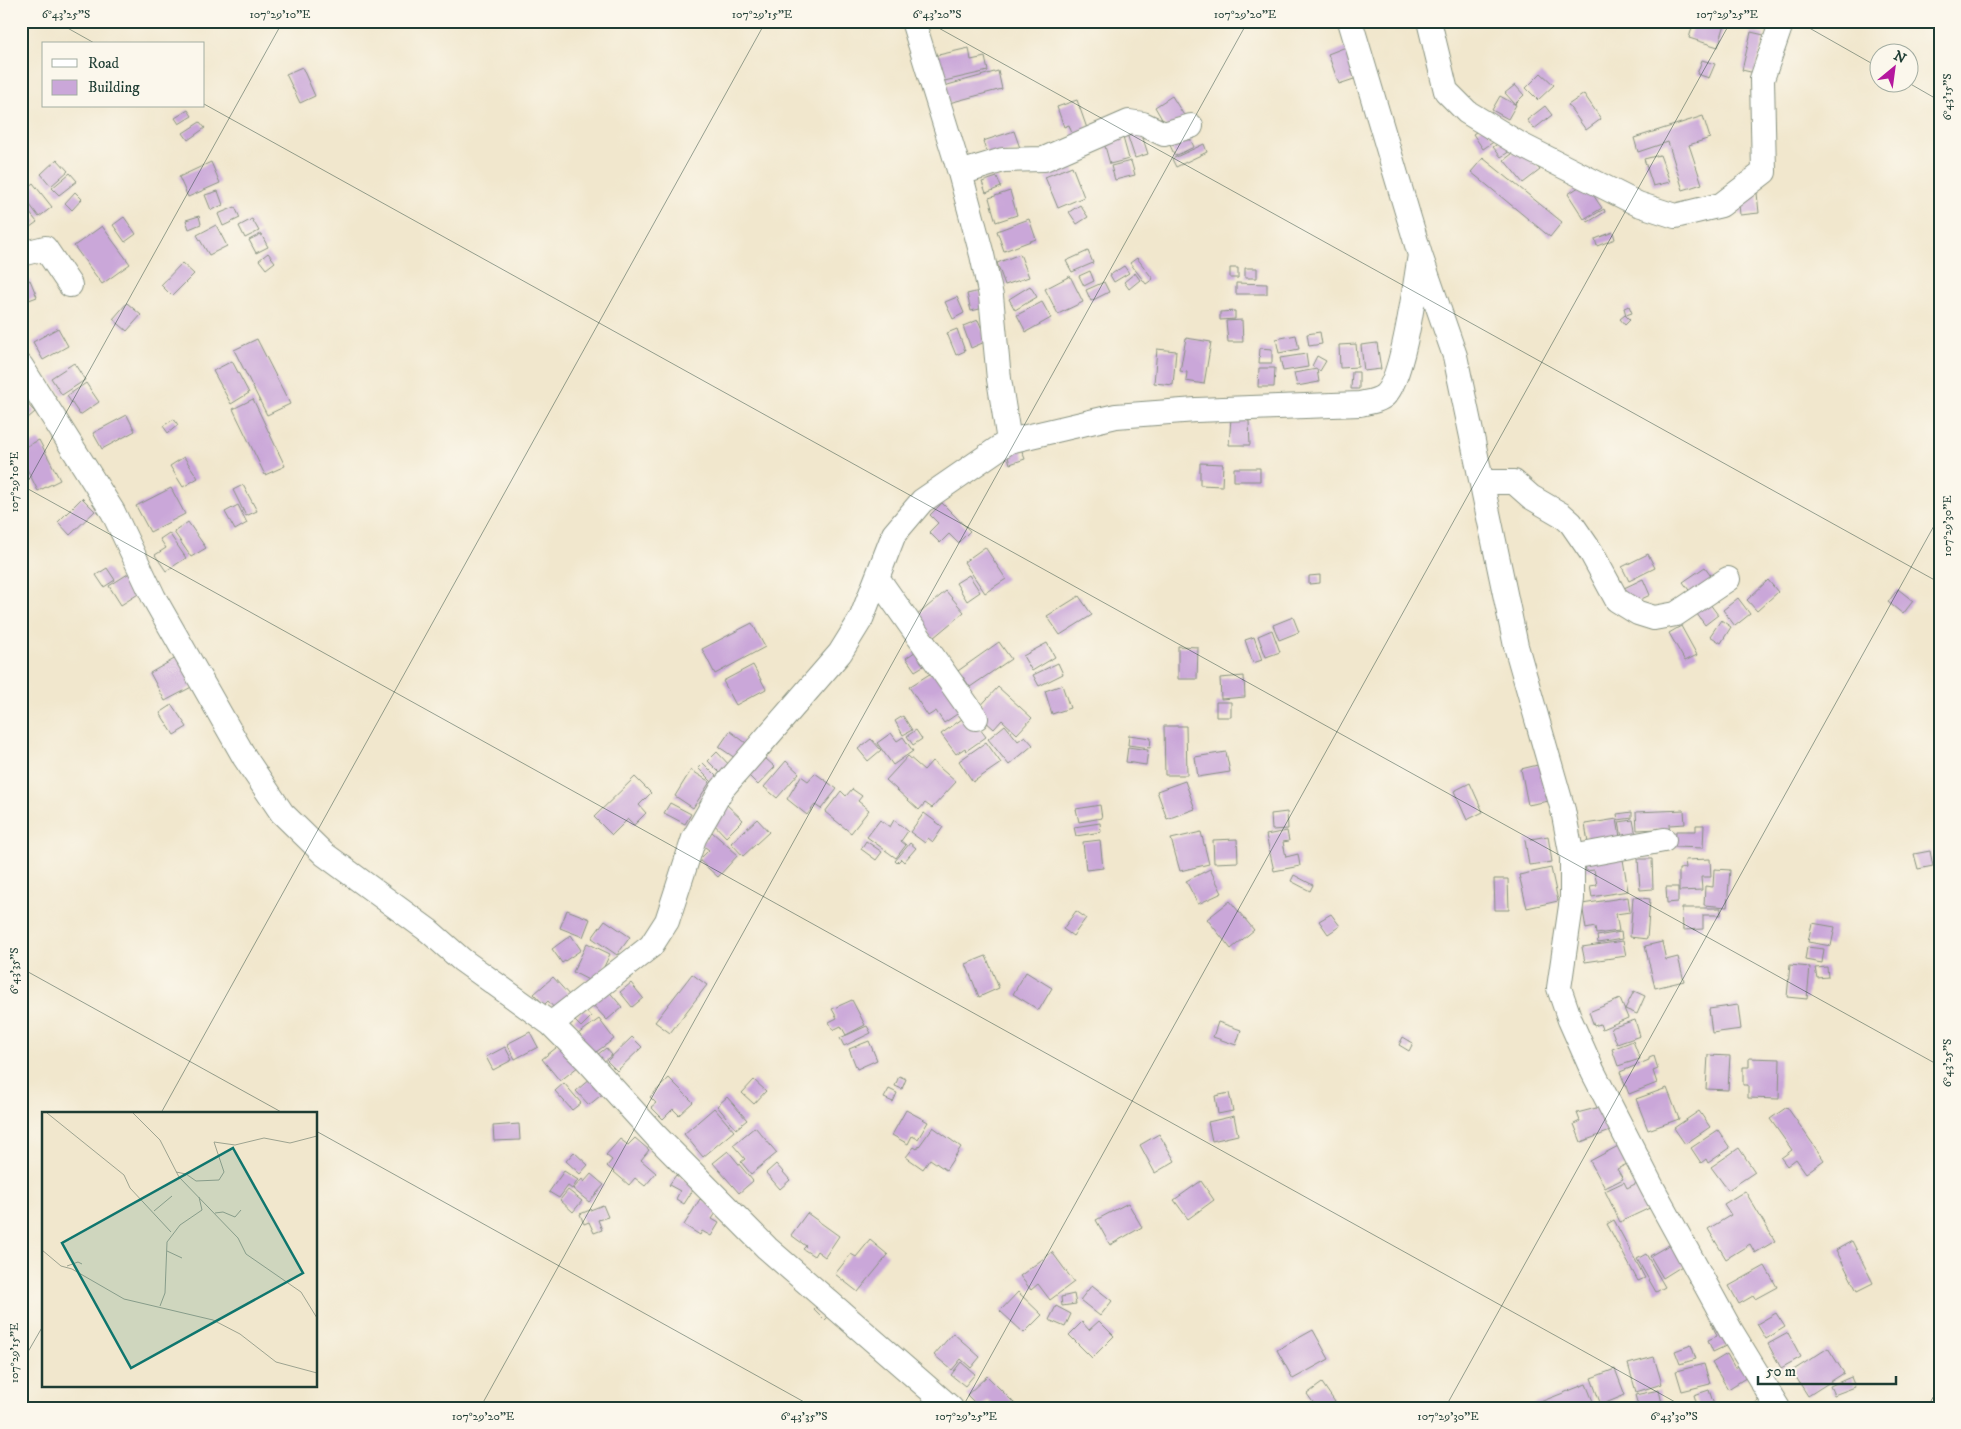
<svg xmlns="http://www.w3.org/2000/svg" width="1961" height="1429" viewBox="0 0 1961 1429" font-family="'IM FELL DW Pica',serif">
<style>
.building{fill:#caa7d9}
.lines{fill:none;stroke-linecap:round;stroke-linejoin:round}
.minor-casing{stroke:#889280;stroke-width:26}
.minor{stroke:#fff;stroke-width:24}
.ticks{fill:none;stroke:#1f3d34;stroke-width:1;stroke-opacity:0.45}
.inset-road{fill:none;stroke:#9da390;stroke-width:1}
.view{fill:#0f766e;fill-opacity:0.15;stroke:#0f766e;stroke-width:2.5}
.inset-edge{fill:none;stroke:#1f3d34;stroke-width:2.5}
.neatline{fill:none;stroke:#1f3d34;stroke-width:2}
.ticks-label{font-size:12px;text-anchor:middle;fill:#1f3d34}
</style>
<rect width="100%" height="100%" fill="#fbf7ec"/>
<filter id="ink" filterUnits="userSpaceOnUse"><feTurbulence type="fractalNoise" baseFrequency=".02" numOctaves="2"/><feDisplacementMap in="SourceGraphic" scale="10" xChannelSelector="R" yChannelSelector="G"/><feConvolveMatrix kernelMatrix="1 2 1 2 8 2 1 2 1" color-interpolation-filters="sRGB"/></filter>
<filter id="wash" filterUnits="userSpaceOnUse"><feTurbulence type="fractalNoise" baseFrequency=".0096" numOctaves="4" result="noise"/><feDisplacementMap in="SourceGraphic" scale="20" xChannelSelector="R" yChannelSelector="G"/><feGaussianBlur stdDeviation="1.12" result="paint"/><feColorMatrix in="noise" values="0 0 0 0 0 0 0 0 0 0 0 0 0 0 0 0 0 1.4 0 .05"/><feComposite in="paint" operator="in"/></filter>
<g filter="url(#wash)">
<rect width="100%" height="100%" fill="#f1e7cd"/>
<g id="blocks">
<path class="building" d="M1694,21H1726L1718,47L1689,38Z
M1751,32L1764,35L1755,73L1742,70Z
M1346,47L1357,78L1339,84L1328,54Z
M969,48L971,60L985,57L988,71L940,82L934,56Z
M1702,60L1715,64L1709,78L1697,74Z
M302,67L315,96L300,103L286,74Z
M998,71L1002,89L949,103L944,86Z
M1541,73L1554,85L1538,100L1526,88Z
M1515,85L1524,95L1515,104L1505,93Z
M1584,94L1601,119L1586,130L1568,105Z
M1172,96L1185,117L1167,128L1155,107Z
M1500,96L1516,105L1508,119L1492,110Z
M1077,100L1089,134L1074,139L1069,125L1064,127L1057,107Z
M1545,106L1552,115L1534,129L1527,120Z
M188,110L192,116L179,124L175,118Z
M1703,116L1710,138L1689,145L1702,184L1683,190L1668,142L1638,152L1634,138Z
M200,122L205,128L188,140L183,133Z
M1139,126L1148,154L1135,158L1126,131Z
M1485,126L1495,141L1483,149L1473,134Z
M1014,131L1020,148L989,158L983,141Z
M1187,132L1194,147L1175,156L1168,141Z
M1122,134L1129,159L1110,164L1103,139Z
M1505,139L1513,149L1501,157L1493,147Z
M1204,144L1207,152L1176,167L1172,159Z
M1521,147L1540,170L1523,183L1504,160Z
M1660,155L1670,182L1653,186L1644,159Z
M1483,158L1562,222L1550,237L1471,172Z
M57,159L68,171L51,186L41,174Z
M1131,161L1135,175L1115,180L1111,166Z
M211,162L220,183L188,197L179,177Z
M1072,166L1084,197L1058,208L1045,177Z
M70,173L77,181L59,195L52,188Z
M997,177L1001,187L986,193L982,182Z
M33,183L52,207L39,217L21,193Z
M1585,183L1602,208L1584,219L1568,194Z
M218,191L223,205L211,210L205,195Z
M1010,191L1017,215L996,222L989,198Z
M75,192L82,199L72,210L65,203Z
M1757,193L1759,213L1740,215L1738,194Z
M21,202L37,222L26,230L21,223Z
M1080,205L1088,217L1077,224L1069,212Z
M235,207L240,218L223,226L218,214Z
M1604,209L1605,212L1588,222L1587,219Z
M199,216L201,224L189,229L186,220Z
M124,217L136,234L125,242L113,225Z
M252,219L259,231L245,238L239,226Z
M1029,219L1036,239L1004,251L997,231Z
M216,225L227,246L209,255L197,235Z
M102,226L130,264L102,284L74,246Z
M1613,232L1615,239L1597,246L1595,239Z
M261,234L268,247L256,253L249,240Z
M1088,251L1093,263L1072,272L1066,261Z
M268,253L275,262L266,269L259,260Z
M1020,254L1029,277L1005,285L997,263Z
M1137,258L1153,279L1146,284L1130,263Z
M182,263L194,274L172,296L161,285Z
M1124,266L1129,273L1114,282L1110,275Z
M1230,268H1238V278H1230Z
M1245,268H1257V278H1245Z
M1090,271L1094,281L1084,286L1079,276Z
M1135,273L1140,280L1129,289L1124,282Z
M1070,276L1083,302L1058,314L1045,289Z
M30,280L37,297L21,303V284Z
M1104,282L1109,292L1091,301L1086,290Z
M1236,283L1267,284V294H1236Z
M1030,286L1037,297L1015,310L1009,299Z
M980,291L984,308L971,311L967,294Z
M957,297L964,313L953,319L945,302Z
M1042,302L1051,318L1026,332L1017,315Z
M127,303L141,315L127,331L113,319Z
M1629,306L1632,313L1626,315L1624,308Z
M1235,311V319L1220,320V312Z
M1625,315L1630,320L1625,325L1620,319Z
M978,320L987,341L971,348L963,326Z
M1242,320L1243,342H1228L1226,321Z
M58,328L68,346L43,360L33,342Z
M957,329L965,351L956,355L947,333Z
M1320,332L1322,344L1309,346L1307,334Z
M1296,335L1299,349L1279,353L1276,339Z
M1186,338L1211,342L1204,384L1186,381L1187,372L1180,371Z
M257,339L290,404L267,415L234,350Z
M1377,343L1381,369L1364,371L1361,345Z
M1356,344L1358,367L1340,368L1339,345Z
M1260,348L1272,349V363H1259Z
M1157,349L1176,351L1173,385L1154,383Z
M1306,354L1308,367L1283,371L1280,358Z
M1317,356L1326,361L1320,371L1312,366Z
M232,361L249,393L231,404L213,371Z
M74,363L85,380L62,395L51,378Z
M1259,368H1275L1274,387H1258Z
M1317,369L1319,382L1297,386L1294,373Z
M1352,372H1359V389H1351Z
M86,383L99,402L80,415L67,396Z
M21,397L35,412L21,424Z
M253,399L285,466L265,475L233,409Z
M127,415L135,431L102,449L93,433Z
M1231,418L1249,421L1250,445H1229Z
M174,419L178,425L168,433L163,426Z
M39,440L60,480L38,491L21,457V449Z
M1020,446L1025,459L1010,464L1006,450Z
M184,457L198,478L183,487L170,466Z
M1200,463L1223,464L1222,486L1200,485Z
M1234,468H1260V481H1234Z
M243,485L257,511L246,516L233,490Z
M171,488L185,514L150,532L136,506Z
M82,498L95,511L70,535L58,522Z
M942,503L970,531L958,543L949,534L940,543L929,532L938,523L930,515Z
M238,505L247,523L235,530L225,512Z
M188,522L206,548L191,557L174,532Z
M169,533L186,558L166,571L155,555L166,548L160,539Z
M985,547L1006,579L985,593L964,562Z
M1648,554L1655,568L1629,581L1622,567Z
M1705,567L1716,582L1694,597L1683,582Z
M107,568L115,580L104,587L96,575Z
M131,572L143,591L121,605L109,586Z
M969,575L980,592L967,601L956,583Z
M1320,575V583L1309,584V576Z
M1643,579L1650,595L1629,605L1622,589Z
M1768,580L1778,592L1757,611L1747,600Z
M1898,589L1913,601L1903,614L1888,602Z
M946,591L964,612L933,638L915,617Z
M1079,596L1092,615L1060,635L1047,616Z
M1738,598L1750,614L1735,626L1723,610Z
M1707,600L1718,615L1705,625L1694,610Z
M1293,617L1299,632L1279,640L1273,625Z
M1721,620L1731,627L1721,643L1710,636Z
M752,623L765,647L715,674L702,649Z
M1681,626L1697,655L1685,661L1669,633Z
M1272,630L1280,652L1266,657L1258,636Z
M1254,637L1262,660L1253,663L1245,640Z
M999,642L1011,659L970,687L963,677L959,680L955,673Z
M1047,643L1055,657L1032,671L1023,656Z
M1178,646L1198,647L1197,679H1178Z
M919,649L928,663L915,671L906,658Z
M183,654L199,683L165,701L150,673Z
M1058,663L1063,674L1039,686L1033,675Z
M753,665L766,689L736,705L723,681Z
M936,670L963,710L944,723L936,711L928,716L909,687Z
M1244,676L1245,697L1221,699L1220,678Z
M1062,685L1070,708L1052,714L1045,691Z
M998,687L1032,718L1017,734L1002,720L994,729L975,712Z
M1216,702H1231V717H1216Z
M172,705L187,727L174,735L160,713Z
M969,714L986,737L966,751L965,748L956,754L941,734Z
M903,716L912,730L903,735L895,721Z
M1005,725L1018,741L1025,736L1033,745L1009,765L988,739Z
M1164,726H1186L1187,775H1165Z
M916,730L922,739L913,745L907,736Z
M730,731L746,743L735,758L719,747Z
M891,733L897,741L903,737L913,751L893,765L877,743Z
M1129,735L1151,738L1150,748L1128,745Z
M871,739L881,750L868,761L858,749Z
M986,742L1001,763L973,782L959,761Z
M1128,747L1148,750L1146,765L1126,762Z
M717,752L732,768L723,776L708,761Z
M1226,752L1230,772L1198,777L1195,757Z
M908,756L924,770L932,761L956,782L932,808L925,803L919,810L886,780Z
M765,758L775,767L758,785L748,775Z
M786,761L799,773L777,798L764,787Z
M703,763L719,779L714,784L698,768Z
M1546,763L1554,800L1528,805L1521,769Z
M691,770L710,782L693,808L675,796Z
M815,773L837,789L821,809L815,805L807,815L787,799L801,776L808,781Z
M635,777L651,793L639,805L646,813L634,825L628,819L612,835L594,817Z
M1185,781L1195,809L1167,819L1157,791Z
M1470,783L1483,812L1467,820L1454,791Z
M852,789L862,796L858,801L869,810L851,833L825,812L841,791L846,796Z
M670,803L691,814L685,824L664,813Z
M727,805L743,820L726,837L711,821Z
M1100,805L1102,818L1079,822L1076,809Z
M1684,810L1685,824L1669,825L1670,835L1660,829L1637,830L1636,812Z
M1287,812L1288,829L1272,830L1271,814Z
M1632,812V818L1618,820L1617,814Z
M924,813L943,827L933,842L928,838L925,843L910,832Z
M757,819L769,832L743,856L731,843Z
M1617,819L1621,843H1588L1585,824Z
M880,820L890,827L894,820L908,831L901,841L906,845L896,858L867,837Z
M1633,820L1637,841L1623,843L1619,822Z
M1100,823L1101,832L1076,836L1074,827Z
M1696,825H1704L1703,848L1675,847L1676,831H1696Z
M1287,831L1289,841L1283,842L1286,857L1298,854L1300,866L1274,871L1266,835Z
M712,832L738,855L718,877L699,860L709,850L701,844Z
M1201,832L1209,864L1180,871L1171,839Z
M1548,836L1552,862L1529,865L1525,840Z
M1237,839L1238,862L1214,863L1213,840Z
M1100,840L1103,868L1086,870L1083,842Z
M866,841L882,852L876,860L861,849Z
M910,843L916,848L904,862L901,859L897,863L895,861Z
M1930,851L1933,866L1918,869L1914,854Z
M1622,853L1628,891L1592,897L1590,886L1597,885L1594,870L1586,871L1584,859Z
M1638,859H1652L1653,889L1640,890Z
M1710,859L1711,877H1701L1702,890L1679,891V869L1686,868L1685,860Z
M1551,868L1558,901L1527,908L1519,875Z
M1210,869L1222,893L1198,904L1186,881Z
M1714,869L1730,870L1727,907L1704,905L1705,886L1713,887Z
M1294,875L1313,885L1310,891L1291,881Z
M1494,879H1508L1509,910H1495Z
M1666,887H1678V902L1667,903Z
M1628,897L1630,912L1616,914L1619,931L1596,934L1595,927L1586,929L1582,904Z
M1633,897L1650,899L1647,939L1630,937Z
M1230,901L1254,930L1231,949L1207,919Z
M1682,908H1721V915H1703V929L1683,930Z
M567,910L590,919L583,937L560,928Z
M1076,911L1086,918L1073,936L1063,929Z
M1331,914L1340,926L1328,934L1319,921Z
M605,920L630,937L617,955L592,938Z
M1812,923L1835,927L1831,946L1808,942Z
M1621,932L1622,939L1598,943L1597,936Z
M571,935L581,950L562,963L552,949Z
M1623,941L1626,956L1585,962L1582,947Z
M1662,942L1666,960L1678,957L1684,981L1655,988L1645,946Z
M587,943L610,954L596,984L573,972Z
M1807,947L1824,949L1822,963L1805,960Z
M986,956L999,988L979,997L966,964Z
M1790,965L1810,967L1807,999L1787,997Z
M1827,967L1828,977L1817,978L1815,968Z
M1026,972L1052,988L1039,1010L1013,994Z
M692,974L707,985L670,1033L655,1022Z
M553,977L570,996L555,1009L548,1001L544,1005L534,994Z
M631,983L643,998L632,1007L620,992Z
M607,989L622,1007L607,1020L591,1003Z
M1634,991L1645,996L1637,1014L1625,1009Z
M1620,999L1628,1018L1602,1029L1600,1024L1594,1026L1589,1012Z
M852,1000L865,1025L846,1035L841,1026L833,1030L829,1022L837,1018L832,1009Z
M1738,1005L1741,1029L1712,1033L1709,1009Z
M584,1009L591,1017L581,1027L574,1020Z
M599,1019L614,1039L592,1055L578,1034Z
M1635,1020L1640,1036L1617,1044L1611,1028Z
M1218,1022L1241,1030L1236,1045L1213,1037Z
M867,1026L871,1033L844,1046L840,1038Z
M530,1032L538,1047L515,1059L507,1044Z
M632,1037L642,1047L617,1071L607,1061Z
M1403,1037L1413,1043L1409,1051L1399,1045Z
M869,1041L877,1060L857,1069L849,1049Z
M1633,1041L1640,1059L1618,1066L1612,1049Z
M561,1044L579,1066L560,1081L542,1059Z
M505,1047L512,1060L493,1070L486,1057Z
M606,1048L612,1055L603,1062L597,1055Z
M1708,1055L1730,1056L1728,1090L1706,1089Z
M1654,1056L1658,1069L1653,1071L1657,1083L1629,1094L1620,1072L1649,1060V1058Z
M1749,1058L1780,1059L1779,1099L1748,1098V1085H1743V1067H1749Z
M899,1076L906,1079L902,1089L895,1086Z
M592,1077L605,1092L589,1105L576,1091Z
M669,1078L693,1102L679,1115L673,1109L663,1119L651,1107L656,1103L650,1097Z
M754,1080L766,1091L754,1104L742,1093Z
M564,1083L581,1103L572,1110L555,1091Z
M1667,1088L1679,1119L1648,1130L1636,1099Z
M889,1089L897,1093L893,1102L884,1098Z
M1229,1093L1233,1111L1218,1114L1215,1096Z
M727,1097L747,1120L736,1129L717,1106Z
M1604,1106L1613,1130L1581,1142L1574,1124L1580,1121L1577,1113Z
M1787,1107L1824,1160L1806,1173L1796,1159L1787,1166L1781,1158L1792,1150L1770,1119Z
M714,1108L734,1131L703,1157L684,1134Z
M906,1110L928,1122L918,1139L912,1136L908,1144L892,1135Z
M1699,1111L1710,1127L1685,1144L1674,1128Z
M1234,1116L1238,1135L1212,1141L1208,1122Z
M519,1124L520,1140L494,1141L493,1126Z
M755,1127L777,1153L751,1174L741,1162L745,1159L733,1145Z
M933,1127L961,1147L946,1170L930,1159L923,1169L906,1157L914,1147L917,1149Z
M1718,1130L1730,1148L1708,1163L1706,1159L1701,1163L1691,1148Z
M1159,1134L1175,1161L1155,1173L1140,1145Z
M635,1138L649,1150L641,1160L656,1173L645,1186L635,1178L629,1185L607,1166L612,1160L606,1155L620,1139L628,1145Z
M1620,1145L1629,1163L1617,1169L1623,1179L1605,1188L1590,1161Z
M1739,1148L1755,1172L1728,1190L1711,1167Z
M728,1151L753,1181L739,1193L713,1163Z
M574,1152L588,1165L580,1174L566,1161Z
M776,1164L790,1180L780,1189L766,1173Z
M564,1171L578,1180L572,1189L568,1186L559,1198L549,1192Z
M591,1174L604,1185L589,1202L573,1189L582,1179L584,1182Z
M676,1175L695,1187L684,1204L676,1199L680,1191L669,1185Z
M1643,1180L1656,1205L1620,1222L1605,1191L1624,1182L1627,1188Z
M1201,1181L1214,1200L1188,1219L1174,1200Z
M568,1190L582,1201L573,1212L560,1200Z
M1745,1191L1775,1241L1755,1253L1750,1244L1726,1259L1708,1229L1731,1215L1724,1204Z
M700,1199L718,1210L712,1219L719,1223L711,1236L702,1231L700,1235L684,1225Z
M1128,1203L1142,1227L1110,1245L1096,1220Z
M603,1205L608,1217L598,1220L602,1230L594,1233L589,1222L584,1224L580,1214Z
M807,1213L839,1236L825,1257L817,1251L814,1256L803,1249L806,1246L791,1235Z
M1614,1220L1645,1278L1638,1281L1607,1224Z
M870,1240L888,1255L858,1292L835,1274L851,1254L856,1257Z
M1852,1241L1873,1283L1857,1291L1836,1250Z
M1674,1242L1687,1263L1663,1278L1650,1256Z
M1052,1252L1074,1282L1050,1300L1038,1284L1031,1290L1020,1276Z
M1646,1254L1665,1287L1656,1292L1637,1259Z
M1765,1266L1777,1287L1755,1299L1753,1296L1739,1304L1729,1286Z
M1092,1285L1112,1301L1100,1316L1080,1300Z
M1018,1292L1042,1315L1024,1333L1000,1311Z
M1074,1294L1076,1304L1062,1306L1061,1297Z
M824,1299L835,1310L825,1320L814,1309Z
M1056,1306L1071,1314L1065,1327L1049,1320Z
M1776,1313L1785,1327L1766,1339L1757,1324Z
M1719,1319L1730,1344L1713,1352L1708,1340L1717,1336L1711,1322Z
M1099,1321L1114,1336L1092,1358L1069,1335L1082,1322L1089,1330Z
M1313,1330L1329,1359L1293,1379L1277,1350Z
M953,1333L980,1357L971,1368L961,1359L952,1370L934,1355Z
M1788,1333L1801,1357L1781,1368L1768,1344Z
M1691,1345L1696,1359L1680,1364L1675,1351Z
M1828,1348L1844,1373L1808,1396L1792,1371Z
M1727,1354L1735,1368L1742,1364L1749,1376L1728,1389L1712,1363Z
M1654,1357L1662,1384L1636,1392L1628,1364Z
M961,1362L975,1374L965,1386L951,1375Z
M1704,1364L1710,1384L1682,1391L1676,1371Z
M1615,1369L1625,1395L1601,1405L1591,1378Z
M987,1376L1019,1408H996L988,1400L980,1408L967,1395Z
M1851,1377L1855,1387L1834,1395L1830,1386Z
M1322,1383L1335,1402L1328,1408H1317L1307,1394Z
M1586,1384L1595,1406L1526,1408H1525Z
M1659,1390L1663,1408H1644V1405L1638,1406L1635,1395Z
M1709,1390L1714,1405L1698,1408L1694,1395Z
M1761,1399L1767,1408H1748Z
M1839,1401L1843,1408H1828Z"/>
</g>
</g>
<g filter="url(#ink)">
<use href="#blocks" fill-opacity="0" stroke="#889280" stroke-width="1"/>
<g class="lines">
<g class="minor-casing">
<path id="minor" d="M913,21L960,173L982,255L991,296L999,379L1009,441
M1350,21L1420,255L1455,356L1516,646L1563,810L1572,857V899L1559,988L1570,1020L1593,1072L1653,1189L1731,1331L1778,1408
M1429,21L1446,91L1467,112L1521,145L1638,204L1675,216L1721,205L1764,172L1762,79L1782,21
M960,173L1003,160L1044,159L1129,122L1143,124L1164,134L1191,126
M21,254L45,248L70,285
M21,366L113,512L154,598L245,758L282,813L324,854L429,931L462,960L551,1024L586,1059L656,1136L767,1248L951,1408
M1482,482H1514L1531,497L1562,515L1571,523L1591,552L1617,600L1638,613L1654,618L1676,614L1728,579
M878,579L976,718
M1572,857L1664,840
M551,1024L651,946L667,921L694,838L722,789L840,653L861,619L894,534L922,501L1009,441L1116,416L1196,410L1360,404C1368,402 1379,401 1385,395C1404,377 1415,284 1420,255"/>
</g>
<use href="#minor" class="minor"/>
</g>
</g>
<path class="ticks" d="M55,21L96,44M926,21L1940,583M1797,21L1878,67M1907,82L1940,101M204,104L1940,1066M21,485L1686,1408M21,494L283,21M21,968L283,1113M161,1113L766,21M316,1131L815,1408M21,1364L44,1324M480,1408L1248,21M962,1408L1731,21M1445,1408L1940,515M1927,1408L1940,1385"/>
<g transform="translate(42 1112)">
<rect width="275" height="275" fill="#f1e7cd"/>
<path class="inset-road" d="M5,1L82,63L88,76L129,120M91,1L118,28L137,65L196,126L204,142L259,180L275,206M134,60L144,62L154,69L177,68L182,60L172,30L193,33L222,26L248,31L275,24M112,99L130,84M173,101L181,100L193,105L199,98M0,138L19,154L30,157L82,187L171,208L198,222L234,250L275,261M125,139L140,146M25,154L36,150L40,152M118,194L123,181L125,130L138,113L160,98L157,85"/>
<path class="view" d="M191,36L261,161L89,256L20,131Z"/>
<rect width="275" height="275" class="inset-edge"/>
</g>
<rect width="1961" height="1429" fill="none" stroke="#fbf7ec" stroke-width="55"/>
<rect x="42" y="42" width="162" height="65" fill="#fbf7ec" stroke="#a3ada2"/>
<rect x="52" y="59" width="25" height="8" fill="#ffffff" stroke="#a3ada2"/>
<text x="88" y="68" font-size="15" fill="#1f3d34">Road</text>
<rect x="52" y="80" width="25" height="15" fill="#caa7d9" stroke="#a3ada2"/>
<text x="88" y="92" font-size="15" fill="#1f3d34">Building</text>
<g transform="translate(1894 68) rotate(29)"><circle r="24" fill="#fbf7ec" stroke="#a3ada2"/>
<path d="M0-4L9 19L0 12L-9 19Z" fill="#b5179e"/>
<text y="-8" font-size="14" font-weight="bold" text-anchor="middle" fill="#1f3d34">N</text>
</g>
<path d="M1758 1376v8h138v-8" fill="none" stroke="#1f3d34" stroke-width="2.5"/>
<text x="1766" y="1376" font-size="15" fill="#1f3d34" stroke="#fbf7ec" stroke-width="4" paint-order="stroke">50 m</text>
<rect x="28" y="28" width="1906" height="1374" class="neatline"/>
<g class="ticks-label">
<text x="66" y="18">6°43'25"S</text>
<text x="280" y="18">107°29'10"E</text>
<text x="762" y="18">107°29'15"E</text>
<text x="937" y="18">6°43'20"S</text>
<text x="1245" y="18">107°29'20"E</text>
<text x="1727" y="18">107°29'25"E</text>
<text transform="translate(1947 97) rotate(-90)" y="4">6°43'15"S</text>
<text transform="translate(14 482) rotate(-90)" y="4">107°29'10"E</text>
<text transform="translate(1947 526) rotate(-90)" y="4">107°29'30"E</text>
<text transform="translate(14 971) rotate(-90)" y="4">6°43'35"S</text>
<text transform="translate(1947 1063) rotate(-90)" y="4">6°43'25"S</text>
<text transform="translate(14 1353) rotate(-90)" y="4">107°29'15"E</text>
<text x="483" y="1420">107°29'20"E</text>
<text x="804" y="1420">6°43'35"S</text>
<text x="966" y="1420">107°29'25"E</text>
<text x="1448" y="1420">107°29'30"E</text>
<text x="1674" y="1420">6°43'30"S</text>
</g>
</svg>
